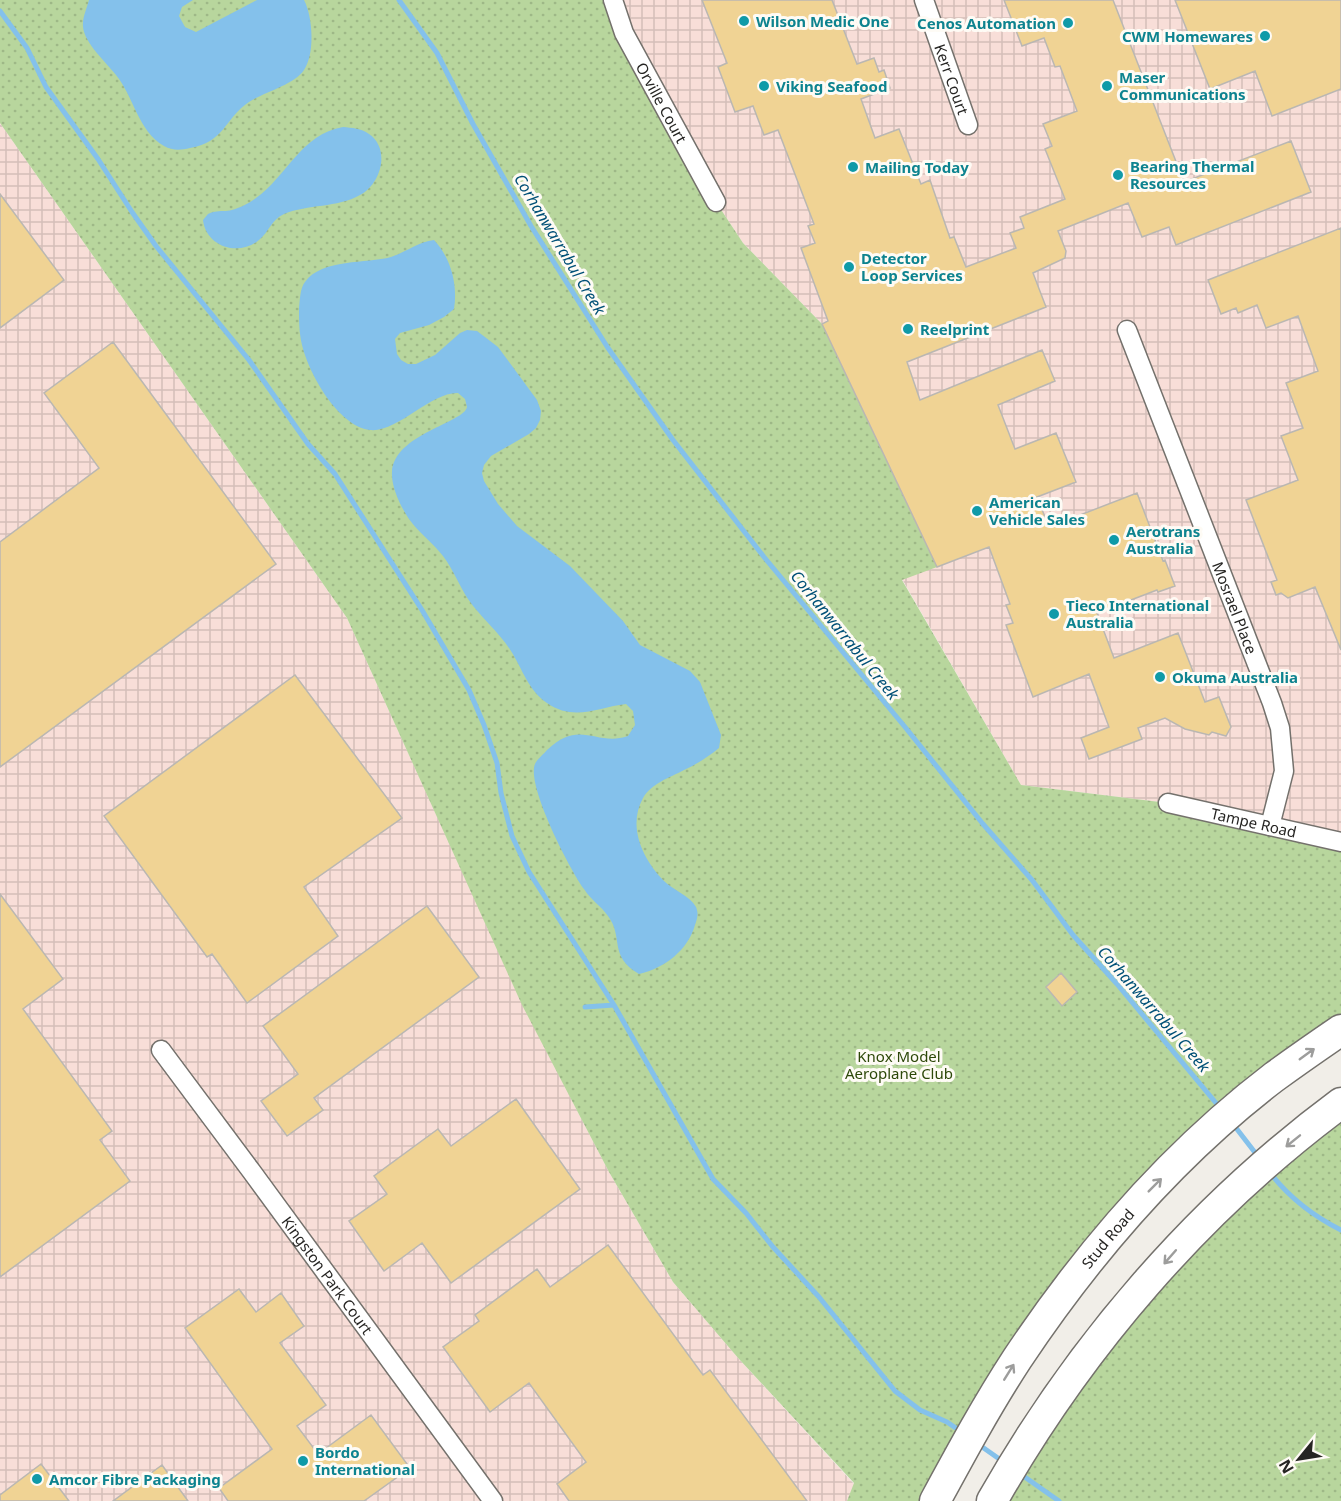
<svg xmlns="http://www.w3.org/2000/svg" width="1341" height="1501" viewBox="0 0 1341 1501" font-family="'Noto Sans',sans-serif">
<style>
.industrial{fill:url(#industrial-grid)}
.park{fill:url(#park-dots)}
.water{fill:#84c1eb}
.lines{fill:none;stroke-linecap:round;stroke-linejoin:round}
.stream{stroke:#84c1eb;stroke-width:5}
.building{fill:#f0d394;stroke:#bab7b2;stroke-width:1.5}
.minor-casing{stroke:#74716c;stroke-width:21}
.trunk-casing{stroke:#74716c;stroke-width:33}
.minor{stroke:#fff;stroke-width:18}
.trunk{stroke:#fff;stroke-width:30}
.oneway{stroke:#9d9d9c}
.culture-dot{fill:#0f9aa8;stroke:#fefbf5;stroke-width:2}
.labels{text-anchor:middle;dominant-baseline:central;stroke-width:6;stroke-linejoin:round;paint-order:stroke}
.culture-label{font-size:15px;font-weight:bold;fill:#0d838f;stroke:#fefbf5;text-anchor:start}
.street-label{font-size:15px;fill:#262523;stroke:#fefbf5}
.park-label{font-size:15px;fill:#2d4809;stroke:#fefbf5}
.water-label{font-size:16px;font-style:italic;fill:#005077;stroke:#fefbf5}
</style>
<defs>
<pattern id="industrial-grid" width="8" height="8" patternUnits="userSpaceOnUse" patternTransform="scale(1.5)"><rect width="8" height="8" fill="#f8ded8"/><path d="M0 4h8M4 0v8" fill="none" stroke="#d4beb9"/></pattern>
<pattern id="park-dots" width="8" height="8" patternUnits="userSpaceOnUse" patternTransform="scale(1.5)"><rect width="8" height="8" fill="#b8d69d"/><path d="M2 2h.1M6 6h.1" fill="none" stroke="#9eb887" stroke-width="1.8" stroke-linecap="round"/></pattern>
</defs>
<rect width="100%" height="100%" fill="#f1eee8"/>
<path class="industrial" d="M613,0H1341V842L1168,803L1021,785L902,579L936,567L902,491L822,324L743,243L716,202Z
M0,123L347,618L522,1004L609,1172L673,1282L739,1359L854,1484L847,1501H0Z"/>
<path class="park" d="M0,0H613L716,202L743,243L822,324L937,567L902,580L1021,785L1168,803L1341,842V1030L1144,1197L936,1501H847L854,1483L739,1359L673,1282L609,1172L522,1005L347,618L0,123Z
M1341,1103V1501H992L1078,1367Z"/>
<path class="water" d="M89,0H193L182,7L179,16L185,27L196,32L257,0H304C313,17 315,54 304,70C294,85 264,92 249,102C224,119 225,142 190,148C181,150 173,151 164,146C138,131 134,97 116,75C106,62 85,44 83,27C82,18 87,8 89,0Z
M343,127C352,128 361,128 369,134C391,149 381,184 360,195C337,208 308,204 284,214C271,220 269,232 259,240C239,257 206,247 203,220L208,214C214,211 219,211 226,211C236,210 248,204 256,198C287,176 301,134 343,127Z
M434,240C451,258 458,285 454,309L444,317L429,325L400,333L395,339L397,354L401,360L408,364H416L435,355L460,333L467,330L477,331L498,347L537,400L541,411L540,420L536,428L529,434L491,456L484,465L482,473L484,481L498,504L517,526L570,566L623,621L640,645L690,671L700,682L721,735L719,748C708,757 697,764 684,770C669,778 652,783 643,798C627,827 643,859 664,881C673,890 690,896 696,907C699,914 697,919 695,925C688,950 665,968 639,974C608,956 624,937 608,916C601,906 591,900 584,889C570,870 526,785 535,764C537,759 544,754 547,750C580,718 596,747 628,736L635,725L633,711L626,704C599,707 574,722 547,703C528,690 523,670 511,651C499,632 481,618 468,599C459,585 453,569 443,556C433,543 418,532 409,519C401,507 391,487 392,472C394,434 464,423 467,407L465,399L458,393C431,392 397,433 370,430C338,426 309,374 302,345C299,332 299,321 299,308C300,300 300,288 305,282C322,258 367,264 391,257C406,252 418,242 434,240Z"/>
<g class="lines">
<path class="stream" d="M399,0L437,53L473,124L531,226L608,348L673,440L764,557L905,727L983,824L1032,880L1073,935L1117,984L1221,1109
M0,11L27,48L46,87L98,159L132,212L156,246L249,360L308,444L335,474L422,610L469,690L484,725L497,763L501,793L512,836L529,872L614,1005
M585,1007L614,1005L713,1179L746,1213L773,1247L819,1297L895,1391L920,1410L947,1422L963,1433
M1233,1124L1260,1159
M1271,1174C1290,1198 1313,1216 1341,1230
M978,1444L1005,1463
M1019,1473L1059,1501"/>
</g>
<path class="building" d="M702,0H832L857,64L874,58L879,72L884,70L890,88L861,99L875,138L899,129L921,184L930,180L950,238L954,237L966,267L1016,248L1010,233L1024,228L1020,217L1065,199L1045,149L1052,146L1043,124L1077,111L1060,66L1055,67L1044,38L1022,46L1004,0H1113L1184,182L1291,141L1311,192L1176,245L1169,227L1142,237L1128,203L1058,231L1066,251L1065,258L1033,273L1046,307L907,362L920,400L1042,350L1055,381L998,405L1015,449L1056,433L1076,482L1037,497L1049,527L1137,493L1163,561L1165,560L1175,586L1158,592L1157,590L1097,613L1114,658L1178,633L1205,702L1219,697L1231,727L1226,736L1212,732L1209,735L1185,729L1165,718L1138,728L1142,739L1089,759L1081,738L1109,727L1089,674L1033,697L1006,625L1013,623L1006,605L1010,604L989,547L937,567L822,324L828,321L801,248L815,243L808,226L814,224L778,130L764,135L753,106L735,112L718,67L727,63Z
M1175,0H1341V89L1272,116L1255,71L1210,89Z
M0,194L64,280L0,328Z
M1341,228V650L1315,587L1288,598L1281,593L1276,595L1271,582L1277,580L1246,500L1298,480L1281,436L1303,428L1286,383L1318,371L1298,316L1266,328L1257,305L1238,313L1236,308L1221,314L1208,280Z
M113,342L276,564L0,767V542L99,468L44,393Z
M295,675L402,818L304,887L338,936L247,1003L212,954L207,957L104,816Z
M0,894L63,979L23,1009L112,1131L100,1140L130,1181L0,1277Z
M427,906L479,977L314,1098L323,1110L287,1136L261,1101L298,1074L263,1026Z
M1061,973L1077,992L1062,1006L1046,987Z
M516,1099L580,1189L451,1283L422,1243L384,1271L349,1221L387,1194L374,1176L438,1129L451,1146Z
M608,1245L703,1375L710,1370L807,1501H569L557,1484L586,1462L529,1383L490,1412L443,1347L479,1321L475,1315L537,1269L550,1287Z
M239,1289L256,1312L281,1293L304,1326L280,1343L326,1405L297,1426L318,1454L371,1415L410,1468L364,1501H228L219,1488L272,1449L185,1328Z
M41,1464L69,1501H0V1495Z
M162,1465L188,1501H113Z"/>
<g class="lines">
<g class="minor-casing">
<g id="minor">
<path id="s1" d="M613,0L624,33L716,202"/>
<path id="s2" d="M924,0L968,125"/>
<path id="s3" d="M1127,330L1272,703L1280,728L1284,771L1270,826"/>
<path id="s4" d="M1168,803L1341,842"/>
<path id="s5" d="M161,1050L252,1172L493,1501"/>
</g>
</g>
<g class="trunk-casing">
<g id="trunk">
<path id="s6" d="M935,1501C961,1453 987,1405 1017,1359C1087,1254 1173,1154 1274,1077C1296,1061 1319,1045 1341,1030"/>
<path d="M992,1501C1080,1346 1198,1209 1341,1103"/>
</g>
</g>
<use href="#minor" class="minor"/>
<use href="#trunk" class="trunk"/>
</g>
<defs><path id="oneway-shaft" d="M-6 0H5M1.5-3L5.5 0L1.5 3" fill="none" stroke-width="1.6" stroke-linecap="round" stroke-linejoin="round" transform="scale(1.5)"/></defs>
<g class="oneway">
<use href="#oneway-shaft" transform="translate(1307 1054) rotate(-36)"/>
<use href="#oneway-shaft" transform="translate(1293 1141) rotate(141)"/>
<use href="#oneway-shaft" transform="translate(1155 1185) rotate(-45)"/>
<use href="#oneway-shaft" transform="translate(1170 1257) rotate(131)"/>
<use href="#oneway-shaft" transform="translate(1009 1372) rotate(-58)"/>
</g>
<g class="culture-dot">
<circle cx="744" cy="21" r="6"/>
<circle cx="1068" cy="23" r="6"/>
<circle cx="1265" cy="36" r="6"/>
<circle cx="764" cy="86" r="6"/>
<circle cx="1107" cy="86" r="6"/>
<circle cx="853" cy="167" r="6"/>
<circle cx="1118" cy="175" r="6"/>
<circle cx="849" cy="267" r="6"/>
<circle cx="908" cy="329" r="6"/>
<circle cx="977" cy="511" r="6"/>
<circle cx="1114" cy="540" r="6"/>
<circle cx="1054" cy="614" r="6"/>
<circle cx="1160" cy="677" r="6"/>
<circle cx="303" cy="1461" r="6"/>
<circle cx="37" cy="1479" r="6"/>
</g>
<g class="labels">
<g class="culture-label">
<text x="756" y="21">Wilson Medic One</text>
<text x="1056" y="23" text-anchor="end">Cenos Automation</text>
<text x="1253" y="36" text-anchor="end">CWM Homewares</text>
<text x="1119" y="77">Maser<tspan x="1119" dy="17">Communications</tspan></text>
<text x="776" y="86">Viking Seafood</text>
<text x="1130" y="166">Bearing Thermal<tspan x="1130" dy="17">Resources</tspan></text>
<text x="865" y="167">Mailing Today</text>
<text x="861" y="258">Detector<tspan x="861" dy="17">Loop Services</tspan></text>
<text x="920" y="329">Reelprint</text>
<text x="989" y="502">American<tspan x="989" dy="17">Vehicle Sales</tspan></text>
<text x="1126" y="531">Aerotrans<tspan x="1126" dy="17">Australia</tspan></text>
<text x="1066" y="605">Tieco International<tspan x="1066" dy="17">Australia</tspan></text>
<text x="1172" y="677">Okuma Australia</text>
<text x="315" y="1452">Bordo<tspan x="315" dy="17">International</tspan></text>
<text x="49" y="1479">Amcor Fibre Packaging</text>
</g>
<g class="street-label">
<text stroke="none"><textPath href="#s2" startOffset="84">Kerr Court</textPath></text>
<text stroke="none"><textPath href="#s1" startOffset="114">Orville Court</textPath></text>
<text stroke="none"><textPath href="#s3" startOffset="298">Mosrael Place</textPath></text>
<text stroke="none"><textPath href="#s4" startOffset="88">Tampe Road</textPath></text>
<text stroke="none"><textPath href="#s6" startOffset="315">Stud Road</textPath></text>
<text stroke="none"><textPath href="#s5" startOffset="280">Kingston Park Court</textPath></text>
</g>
<g class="park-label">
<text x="899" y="1056">Knox Model<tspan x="899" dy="17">Aeroplane Club</tspan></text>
</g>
<g class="water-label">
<text transform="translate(560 244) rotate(59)">Corhanwarrabul Creek</text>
<text transform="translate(845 635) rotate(51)">Corhanwarrabul Creek</text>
<text transform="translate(1154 1009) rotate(49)">Corhanwarrabul Creek</text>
</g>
</g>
<g transform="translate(1299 1459) rotate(240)" stroke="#fefbf5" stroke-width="4.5" paint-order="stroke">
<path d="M0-4.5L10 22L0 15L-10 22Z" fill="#262523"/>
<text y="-9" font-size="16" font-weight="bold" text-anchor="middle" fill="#262523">N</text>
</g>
</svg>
